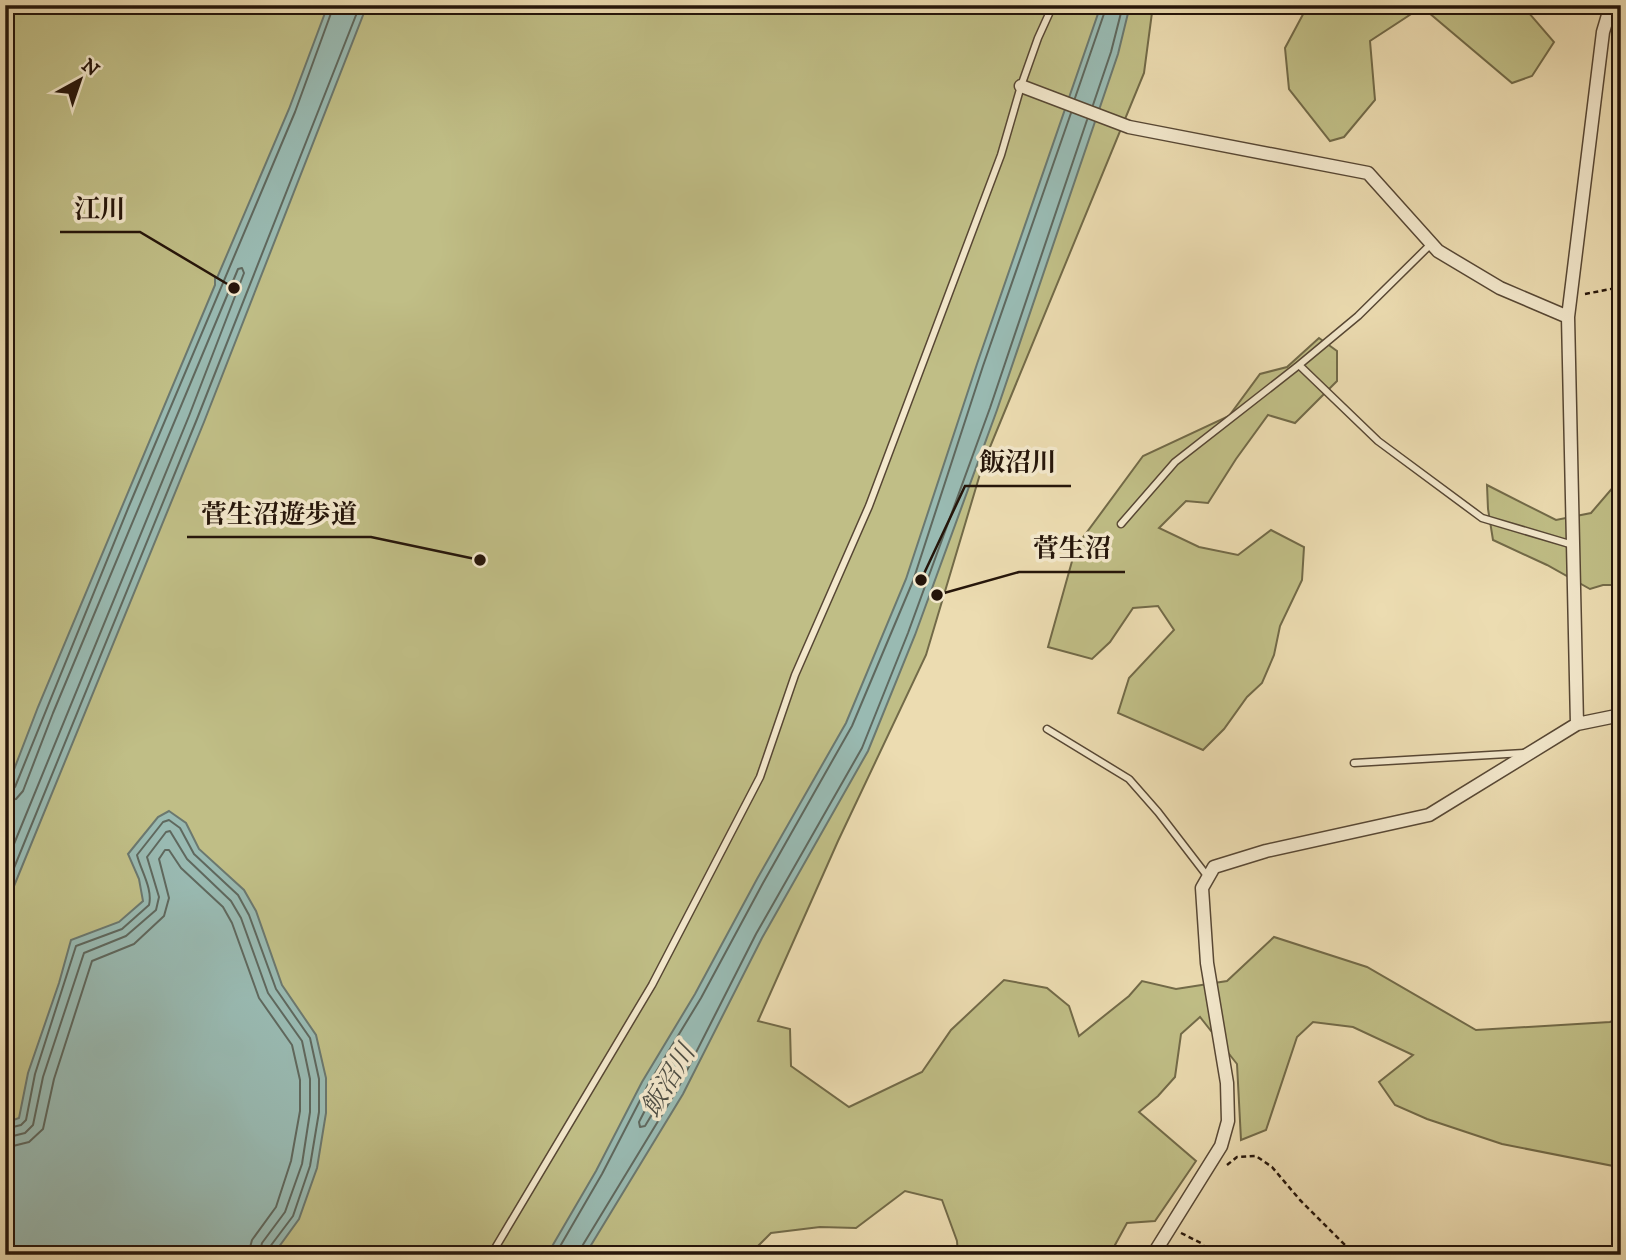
<svg xmlns="http://www.w3.org/2000/svg" width="1626" height="1260" viewBox="0 0 1626 1260" font-family="'IM FELL DW Pica','Noto Serif JP',serif">
<style>
.green{fill:#c0be86;stroke:#726a48;stroke-width:2}
.water{fill:#99bab2;stroke:#6b786f;stroke-width:2}
.lines{fill:none;stroke-linecap:round;stroke-linejoin:round}
.shore{stroke:#5f685e;stroke-width:2}
.service-casing{stroke:#574734;stroke-width:9}
.minor-casing{stroke:#574734;stroke-width:15}
.path{stroke:#25150a;stroke-width:2.5;stroke-dasharray:5 3.5;stroke-linecap:butt}
.service{stroke:#f3e8cc;stroke-width:6}
.minor{stroke:#f3e8cc;stroke-width:12}
.labels{text-anchor:middle;dominant-baseline:central;stroke-width:7;stroke-linejoin:round;paint-order:stroke}
.water-label{font-size:26px;font-style:italic;fill:#4e4f45;stroke:#f3e8cc}
.leader{fill:none;stroke:#25150a;stroke-width:2.5}
.callout-dot{fill:#25150a;stroke:#f3e8cc;stroke-width:2.5}
.callout-label{font-size:26px;text-anchor:middle;font-weight:bold;fill:#25150a;stroke:#f3e8cc;stroke-width:7;stroke-linejoin:round;paint-order:stroke}
</style>
<rect width="100%" height="100%" fill="#ecdcb1"/>
<filter id="stains"><feTurbulence type="fractalNoise" baseFrequency=".00286" numOctaves="4"/><feColorMatrix values="0 0 0 0 .2 0 0 0 0 .09 0 0 0 0 .02 0 0 0 .5 -.17"/></filter>
<radialGradient id="worn" r=".72"><stop offset=".6" stop-color="#630" stop-opacity="0"/><stop offset="1" stop-color="#630" stop-opacity=".3"/></radialGradient>
<path class="green" d="M5,5H1153L1144,73L983,464L926,655L838,841L758,1021L790,1029L791,1066L849,1107L922,1072L951,1030L1004,980L1047,988L1069,1006L1079,1036L1129,996L1142,981L1176,989L1227,981L1274,937L1367,967L1476,1030L1610,1022L1621,1017V1173L1618,1167L1502,1144L1427,1119L1395,1105L1379,1082L1413,1055L1353,1027L1313,1022L1297,1037L1266,1130L1241,1140L1237,1064L1200,1017L1181,1034L1175,1077L1158,1096L1139,1112L1196,1161L1155,1221L1127,1223L1115,1245L1112,1255H958L957,1241L942,1200L905,1191L856,1228L820,1227L771,1233L749,1255H5Z
M1308,5H1522L1554,42L1532,76L1512,83L1422,7L1370,41L1375,100L1344,137L1330,141L1289,89L1285,48Z
M1319,338L1337,351V381L1295,423L1268,415L1236,459L1208,503L1186,501L1159,528L1199,547L1238,555L1271,530L1304,547L1302,580L1280,626L1274,655L1262,683L1247,697L1224,729L1203,750L1118,713L1129,678L1174,630L1158,606L1133,608L1110,642L1092,659L1048,647L1076,547L1143,456L1229,416L1260,374L1287,367Z
M1621,478V585H1603L1590,589L1547,565L1493,540L1488,509L1487,485L1556,520L1591,513Z"/>
<path class="water" d="M328,5H367L204,422L5,908V793L38,707L215,285V278H217L289,109Z
M1101,5H1130L1118,54L997,410L915,635L868,751L762,938L683,1094L585,1255H547L596,1171L642,1082L695,994L757,879L846,723L906,579L977,364Z
M169,811L186,823L199,849L244,890L256,911L282,985L316,1035L326,1078V1113L317,1168L299,1219L273,1255H5V1123L19,1118L28,1073L59,983L71,940L119,922L143,901L139,879L128,854L158,817Z"/>
<g class="lines">
<path class="shore" d="M1075,98L1107,5
M1093,105L1111,52L1123,5
M5,792H11L15,787L129,506L295,112L334,5
M5,801L16,799L23,791L53,713L231,286L238,269L242,268L244,273L189,416L5,866
M5,890L197,419L360,5
M682,1048H686L687,1052L669,1086L645,1126L640,1127L639,1122L656,1089Z
M5,1129L21,1125L26,1120L35,1074L76,946L122,929L149,905C153,889 141,871 137,855L163,822L169,820L180,828L194,854L238,895L249,915L276,989L310,1038L319,1079V1112L310,1166L293,1216L269,1248L268,1255
M5,1138L25,1133L33,1125L43,1077L84,953L126,936L156,910L159,897L147,857L166,832L170,831L187,859L231,901L241,918L268,993L302,1041L310,1079V1112L302,1164L285,1212L262,1243L259,1255
M5,1148L29,1142L43,1129L54,1079L92,961L134,944L164,916L169,898L159,859L165,850H169L181,868L223,907L232,923L259,998L292,1045L300,1080V1111L291,1161L276,1207L252,1240L248,1255
M555,1255L602,1174L648,1085L701,998L763,883L852,726L913,581L983,366L1071,113
M580,1255L581,1248L677,1090L756,934L862,748L908,633L990,408L1087,120"/>
<g class="service-casing">
<path id="service" d="M1431,244L1358,316L1299,365L1378,441L1482,518L1573,545
M1121,524L1175,462L1299,365
M1047,729L1129,779L1158,812L1208,877
M1354,763L1524,753
M491,1255L652,985L760,777L795,675L869,506L1001,155L1021,86L1038,38L1053,5"/>
</g>
<g class="minor-casing">
<path id="minor" d="M1021,86L1129,127L1368,173L1438,251L1500,288L1568,317
M1577,724L1568,317L1603,32L1611,5
M1153,1255L1221,1146L1228,1121L1227,1083L1207,963L1202,888L1214,867L1266,851L1429,815L1577,724L1621,715"/>
</g>
<path class="path" d="M1585,294L1621,287
M1227,1165L1237,1157L1256,1156L1272,1167L1300,1200L1355,1255
M1181,1233L1201,1243L1212,1255"/>
<use href="#service" class="service"/>
<use href="#minor" class="minor"/>
</g>
<g class="labels">
<g class="water-label">
<text transform="translate(669 1081) rotate(-59)">飯沼川</text>
</g>
</g>
<path class="leader" d="M234 288L140 232H60M921 580L965 486H1071M480 560L371 537H187M937 595L1019 572H1125"/>
<g class="callout-dot">
<circle cx="234" cy="288" r="7"/>
<circle cx="921" cy="580" r="7"/>
<circle cx="480" cy="560" r="7"/>
<circle cx="937" cy="595" r="7"/>
</g>
<g class="callout-label">
<text x="100" y="218">江川</text>
<text x="1018" y="471">飯沼川</text>
<text x="279" y="523">菅生沼遊歩道</text>
<text x="1072" y="557">菅生沼</text>
</g>
<rect width="1626" height="1260" fill="none" stroke="#ecdcb1" stroke-width="28"/>
<rect x="7" y="7" width="1612" height="1246" fill="none" stroke="#25150a" stroke-width="3.5"/>
<rect x="14" y="14" width="1598" height="1232" fill="none" stroke="#25150a" stroke-width="2"/>
<g transform="translate(80 80) rotate(40)" stroke="#f3e8cc" stroke-width="5" paint-order="stroke">
<path d="M0-5L12 26L0 18L-12 26Z" fill="#25150a"/>
<text y="-10" font-size="19" font-weight="bold" text-anchor="middle" fill="#25150a">N</text>
</g>
<rect width="100%" height="100%" filter="url(#stains)"/>
<rect width="100%" height="100%" fill="url(#worn)"/>
</svg>
